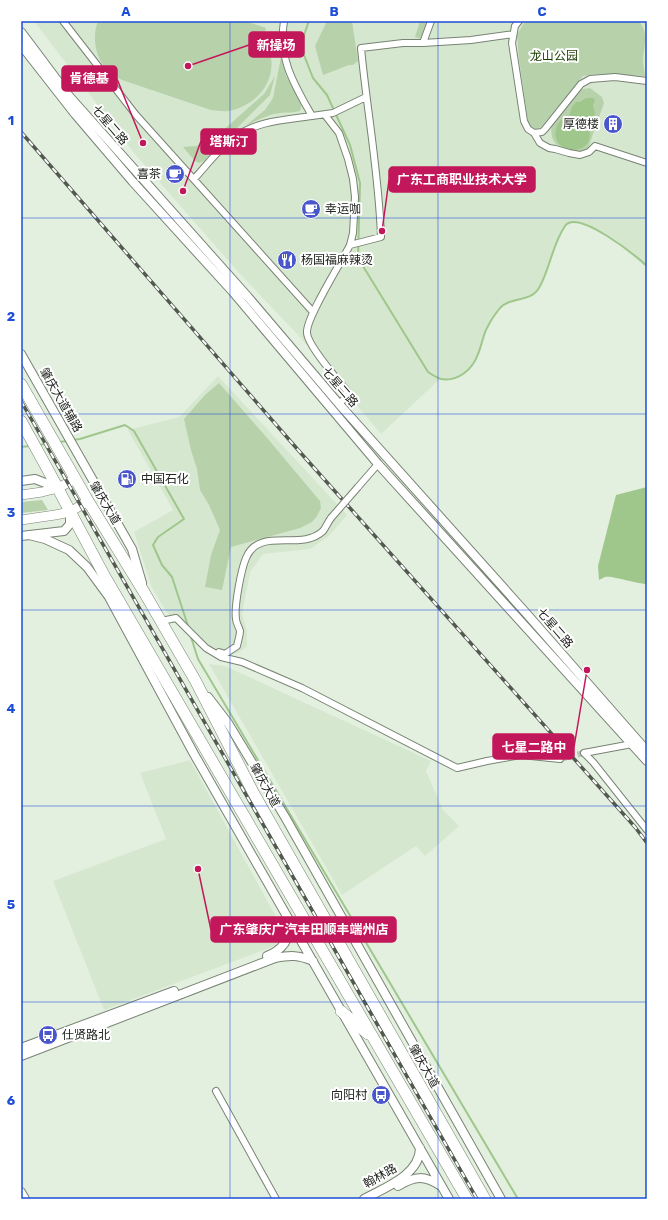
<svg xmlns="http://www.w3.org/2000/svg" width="668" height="1220" viewBox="0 0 668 1220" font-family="Rubik,'Noto Sans SC',sans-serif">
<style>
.built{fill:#d6e7cf}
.green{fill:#b7d2aa}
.water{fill:#9fc78c}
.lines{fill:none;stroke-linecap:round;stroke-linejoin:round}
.stream{stroke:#9fc78c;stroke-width:2}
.street-tunnel{stroke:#bdc8b9;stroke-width:6;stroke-dasharray:6 3;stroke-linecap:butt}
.street-casing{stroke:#788374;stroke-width:8}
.secondary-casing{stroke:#788374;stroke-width:10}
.primary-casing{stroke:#788374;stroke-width:10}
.highway-casing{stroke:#788374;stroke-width:12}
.street{stroke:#fff;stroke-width:6}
.secondary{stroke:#fff;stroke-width:8}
.primary{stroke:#fff;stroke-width:9}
.highway{stroke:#fff;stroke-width:11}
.rail-casing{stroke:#535950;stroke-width:3.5}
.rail{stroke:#fff;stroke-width:2;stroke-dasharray:6;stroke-linecap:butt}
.street-bridge-casing{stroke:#788374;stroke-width:8;stroke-linecap:butt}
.street-bridge{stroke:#fff;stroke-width:6}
.grid{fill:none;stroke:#1d4ed8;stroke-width:1;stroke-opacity:0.55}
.labels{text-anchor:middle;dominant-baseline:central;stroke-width:4;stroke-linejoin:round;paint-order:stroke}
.park-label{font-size:12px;fill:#1b3f01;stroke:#fff}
.poi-label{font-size:12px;fill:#222620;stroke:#fff;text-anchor:start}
.street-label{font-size:12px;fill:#222620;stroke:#fff}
.leader{fill:none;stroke:#c2185b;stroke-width:1.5}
.callout-dot{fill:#c2185b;stroke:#fff;stroke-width:1.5}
.callout{fill:#c2185b;stroke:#c2185b;stroke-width:1.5}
.callout-label{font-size:13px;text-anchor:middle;font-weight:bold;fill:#fff}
.neatline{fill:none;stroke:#1d4ed8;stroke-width:1.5}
.grid-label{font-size:13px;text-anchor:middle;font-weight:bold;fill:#1d4ed8}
</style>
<rect width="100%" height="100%" fill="#e4f0df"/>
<path class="built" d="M34,21H647V268L610,237L579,222H571L566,225L560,236L550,263L538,289L531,296L519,300L508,301L500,308L488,326L478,355L471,366L462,375L453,378L440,379L381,434L298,335L240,274L134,153Z
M218,376L347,515L329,536L310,549L263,554L250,572L242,614L247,631V646L238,653L229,655L209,649L168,614L152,588L134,532L173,510L128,430L179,417Z
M209,664L225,666L431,761L426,771L443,810L459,826L425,856L416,846L342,895Z
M190,760L281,926L282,932L280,939L275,946L104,1010L53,881L166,839L140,773Z"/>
<path class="green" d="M98,21H245L266,28L263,38C283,67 266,101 233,110C226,112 219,111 211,110L122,80C119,78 114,76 111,74C96,61 91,39 98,21Z
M327,21H352L358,61L353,65H349L323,75L315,46Z
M420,21H428L422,39L415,37Z
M525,21H639C649,33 644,45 643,59C643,64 644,70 645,76L597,74L583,76L541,127L536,129L531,127L528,121L519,59L517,35Z
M281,57L286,76L301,102V108L300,111C293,113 287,112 281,113C268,114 256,121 245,126L265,110L273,98Z
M275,76L270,95L204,161L199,163L195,161L183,147L196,146L220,133L264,94Z
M590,88L602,97L604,103L588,148L585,151C572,154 557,151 552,137C551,133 551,128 552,125C557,113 569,102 577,93L583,89Z
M219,383L268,439L320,501L321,508L317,516L312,522L300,528L231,547L222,590L205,587L211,555L220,530L209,505L200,490L197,469L191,450L184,419L205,395Z
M42,500L48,510L21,513V502Z"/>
<path class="water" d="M586,98H593L595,100L593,105L595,114L588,126C600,157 550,158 556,129C558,121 562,118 569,116L572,107L576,102H580Z
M647,487V584C637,584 611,575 605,577C603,578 601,579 599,580L598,566L616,495Z"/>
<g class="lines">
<path class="stream" d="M309,21L304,35L302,50L313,78L327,95L350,145L360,183L358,258L428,372C431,374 437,378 441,379C458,382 473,369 478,354C482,345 483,334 488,326C491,320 496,313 500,308C511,296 530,303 539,288C550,269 552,245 565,226C577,208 636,256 647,266
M72,440L80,439L125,425L134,431L184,519L158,537L153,545L162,565L172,577L189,629
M58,442L68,441
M39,445L50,443
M21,447L30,446
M191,637L198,659L518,1199"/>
<path class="street-tunnel" d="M560,759L584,753"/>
<g class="street-casing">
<path id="street" d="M63,21L136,115L313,312
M284,21C278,59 294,84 312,116L333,113L366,97
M519,21L515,26L512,43L524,121L528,129L534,133L540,143L549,148L555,149L569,153L580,155L589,152L595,146L647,163
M423,43L471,40L513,34
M325,115L339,133L348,159L353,179L355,197L353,233L350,245C342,261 305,319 307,333C308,346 338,380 347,391L345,398L339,404
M534,133L542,132L545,129L581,84L590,79L615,77L647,81
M194,179C207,165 219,148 235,137C257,121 285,120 312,116
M350,245L381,237C379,174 367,111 361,48L403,43H423L431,21
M358,487L378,464
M161,621L176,618L206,648L221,657L242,662L302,688L457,768L487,761L521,755L560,759
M219,652L225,654L237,646C238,641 240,635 240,631C239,627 236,623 236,619C234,607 241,570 246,558C259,526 301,552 323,531C326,527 328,522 331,518
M584,753L593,762L647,830
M584,753L632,744
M216,1091L276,1199"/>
</g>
<g class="secondary-casing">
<path id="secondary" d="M21,32L69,96L248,297L339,404L526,613L647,751
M21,45L75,114L133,182L233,292L378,464L647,761
M21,354L132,549L142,583
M21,481L35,479L58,488
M29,535L45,539L69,550L87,567L109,597L194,754L449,1199
M21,536L64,531L70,524V513
M208,697L228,723L285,817L501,1199
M267,956C283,950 290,939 290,923
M21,1048L174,991
M21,1056L275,958C291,955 298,955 313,961
M398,1186C415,1176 424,1175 441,1186
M21,1192L25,1199
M364,1199C384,1188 420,1175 420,1148"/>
</g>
<g class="primary-casing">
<path id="primary" d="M21,495L42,492L58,488L75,479
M21,520L55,515L70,512L88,501"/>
</g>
<g class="highway-casing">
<path id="highway" d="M21,384L88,501L144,592L195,680L254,794L485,1199
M21,421L48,470L104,575L467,1199
M341,1011L368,1034"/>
</g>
<use href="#street" class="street"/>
<use href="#secondary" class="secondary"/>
<use href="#primary" class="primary"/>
<use href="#highway" class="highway"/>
<g class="rail-casing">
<path id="rail" d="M21,132L299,451L635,827L647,843
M21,401L477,1199"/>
</g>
<use href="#rail" class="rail"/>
<g class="street-bridge-casing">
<path id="street-bridge" d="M331,518L358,487"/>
</g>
<use href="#street-bridge" class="street-bridge"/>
</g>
<path class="grid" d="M230,21V1199M438,21V1199M21,218H647M21,414H647M21,610H647M21,806H647M21,1002H647"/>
<defs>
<g id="building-disc" transform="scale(1)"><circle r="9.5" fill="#4a56cb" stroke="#fff"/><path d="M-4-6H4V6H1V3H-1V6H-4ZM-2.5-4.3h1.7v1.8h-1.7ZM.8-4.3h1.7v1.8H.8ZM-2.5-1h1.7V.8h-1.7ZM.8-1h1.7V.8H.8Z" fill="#fff"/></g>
<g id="cafe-disc" transform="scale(1)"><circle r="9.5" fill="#4a56cb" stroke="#fff"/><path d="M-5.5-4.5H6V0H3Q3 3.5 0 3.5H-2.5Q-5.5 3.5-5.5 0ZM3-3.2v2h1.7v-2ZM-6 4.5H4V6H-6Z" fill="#fff"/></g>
<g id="restaurant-disc" transform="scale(1)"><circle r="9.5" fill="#4a56cb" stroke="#fff"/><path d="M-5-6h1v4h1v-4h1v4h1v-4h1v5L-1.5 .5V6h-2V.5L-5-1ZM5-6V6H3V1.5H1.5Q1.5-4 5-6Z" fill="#fff"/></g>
<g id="fuel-disc" transform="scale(1)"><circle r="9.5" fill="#4a56cb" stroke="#fff"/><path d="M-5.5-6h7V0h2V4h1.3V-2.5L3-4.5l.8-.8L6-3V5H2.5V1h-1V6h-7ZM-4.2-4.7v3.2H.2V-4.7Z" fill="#fff"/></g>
<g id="bus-disc" transform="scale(1)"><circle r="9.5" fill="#4a56cb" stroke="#fff"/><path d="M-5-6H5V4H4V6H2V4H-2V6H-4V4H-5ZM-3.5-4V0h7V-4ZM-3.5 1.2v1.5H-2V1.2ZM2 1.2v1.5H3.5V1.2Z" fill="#fff"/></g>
</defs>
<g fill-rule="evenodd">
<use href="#building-disc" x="613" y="124"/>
<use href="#cafe-disc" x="175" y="174"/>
<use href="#cafe-disc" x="311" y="209"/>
<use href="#restaurant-disc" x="287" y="260"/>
<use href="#fuel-disc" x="127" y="479"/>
<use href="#bus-disc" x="48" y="1035"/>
<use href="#bus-disc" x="381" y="1095"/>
</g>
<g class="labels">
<g class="park-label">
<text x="554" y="56">龙山公园</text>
</g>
<g class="poi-label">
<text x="599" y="124" text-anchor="end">厚德楼</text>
<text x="161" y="174" text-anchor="end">喜茶</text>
<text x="325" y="209">幸运咖</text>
<text x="301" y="260">杨国福麻辣烫</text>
<text x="141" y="479">中国石化</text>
<text x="62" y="1035">仕贤路北</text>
<text x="367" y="1095" text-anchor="end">向阳村</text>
</g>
<g class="street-label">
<text transform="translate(110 125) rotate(49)">七星二路</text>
<text transform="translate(340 387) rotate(49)">七星二路</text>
<text transform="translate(61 400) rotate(60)">肇庆大道辅路</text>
<text transform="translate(105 503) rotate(59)">肇庆大道</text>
<text transform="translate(555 628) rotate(49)">七星二路</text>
<text transform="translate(265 785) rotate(61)">肇庆大道</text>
<text transform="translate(424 1066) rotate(60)">肇庆大道</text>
<text transform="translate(380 1176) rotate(-29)">翰林路</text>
</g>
</g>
<path class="leader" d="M188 66L249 45M143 143L117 79M183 191L201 141M382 231L389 180M587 670L574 747M198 869L211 930"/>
<g class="callout-dot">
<circle cx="188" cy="66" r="4"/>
<circle cx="143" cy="143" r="4"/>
<circle cx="183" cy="191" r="4"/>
<circle cx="382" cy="231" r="4"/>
<circle cx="587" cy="670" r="4"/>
<circle cx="198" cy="869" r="4"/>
</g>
<g class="callout">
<rect x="249" y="32" width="55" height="25" rx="4"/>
<rect x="62" y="66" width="55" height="25" rx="4"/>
<rect x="201" y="129" width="55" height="25" rx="4"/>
<rect x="389" y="167" width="146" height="25" rx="4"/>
<rect x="493" y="734" width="81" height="25" rx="4"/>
<rect x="211" y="917" width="185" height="25" rx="4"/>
</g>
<g class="callout-label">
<text x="276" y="50">新操场</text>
<text x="89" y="83">肯德基</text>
<text x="229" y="146">塔斯汀</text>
<text x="462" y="184">广东工商职业技术大学</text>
<text x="534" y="752">七星二路中</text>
<text x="304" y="934">广东肇庆广汽丰田顺丰端州店</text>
</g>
<rect width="668" height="1220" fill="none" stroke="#ffffff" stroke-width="44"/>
<rect x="22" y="22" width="624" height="1176" class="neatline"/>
<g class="grid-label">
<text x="126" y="16">A</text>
<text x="334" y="16">B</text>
<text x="542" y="16">C</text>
<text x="11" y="125">1</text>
<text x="11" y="321">2</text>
<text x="11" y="517">3</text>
<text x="11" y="713">4</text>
<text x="11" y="909">5</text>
<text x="11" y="1105">6</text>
</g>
</svg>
